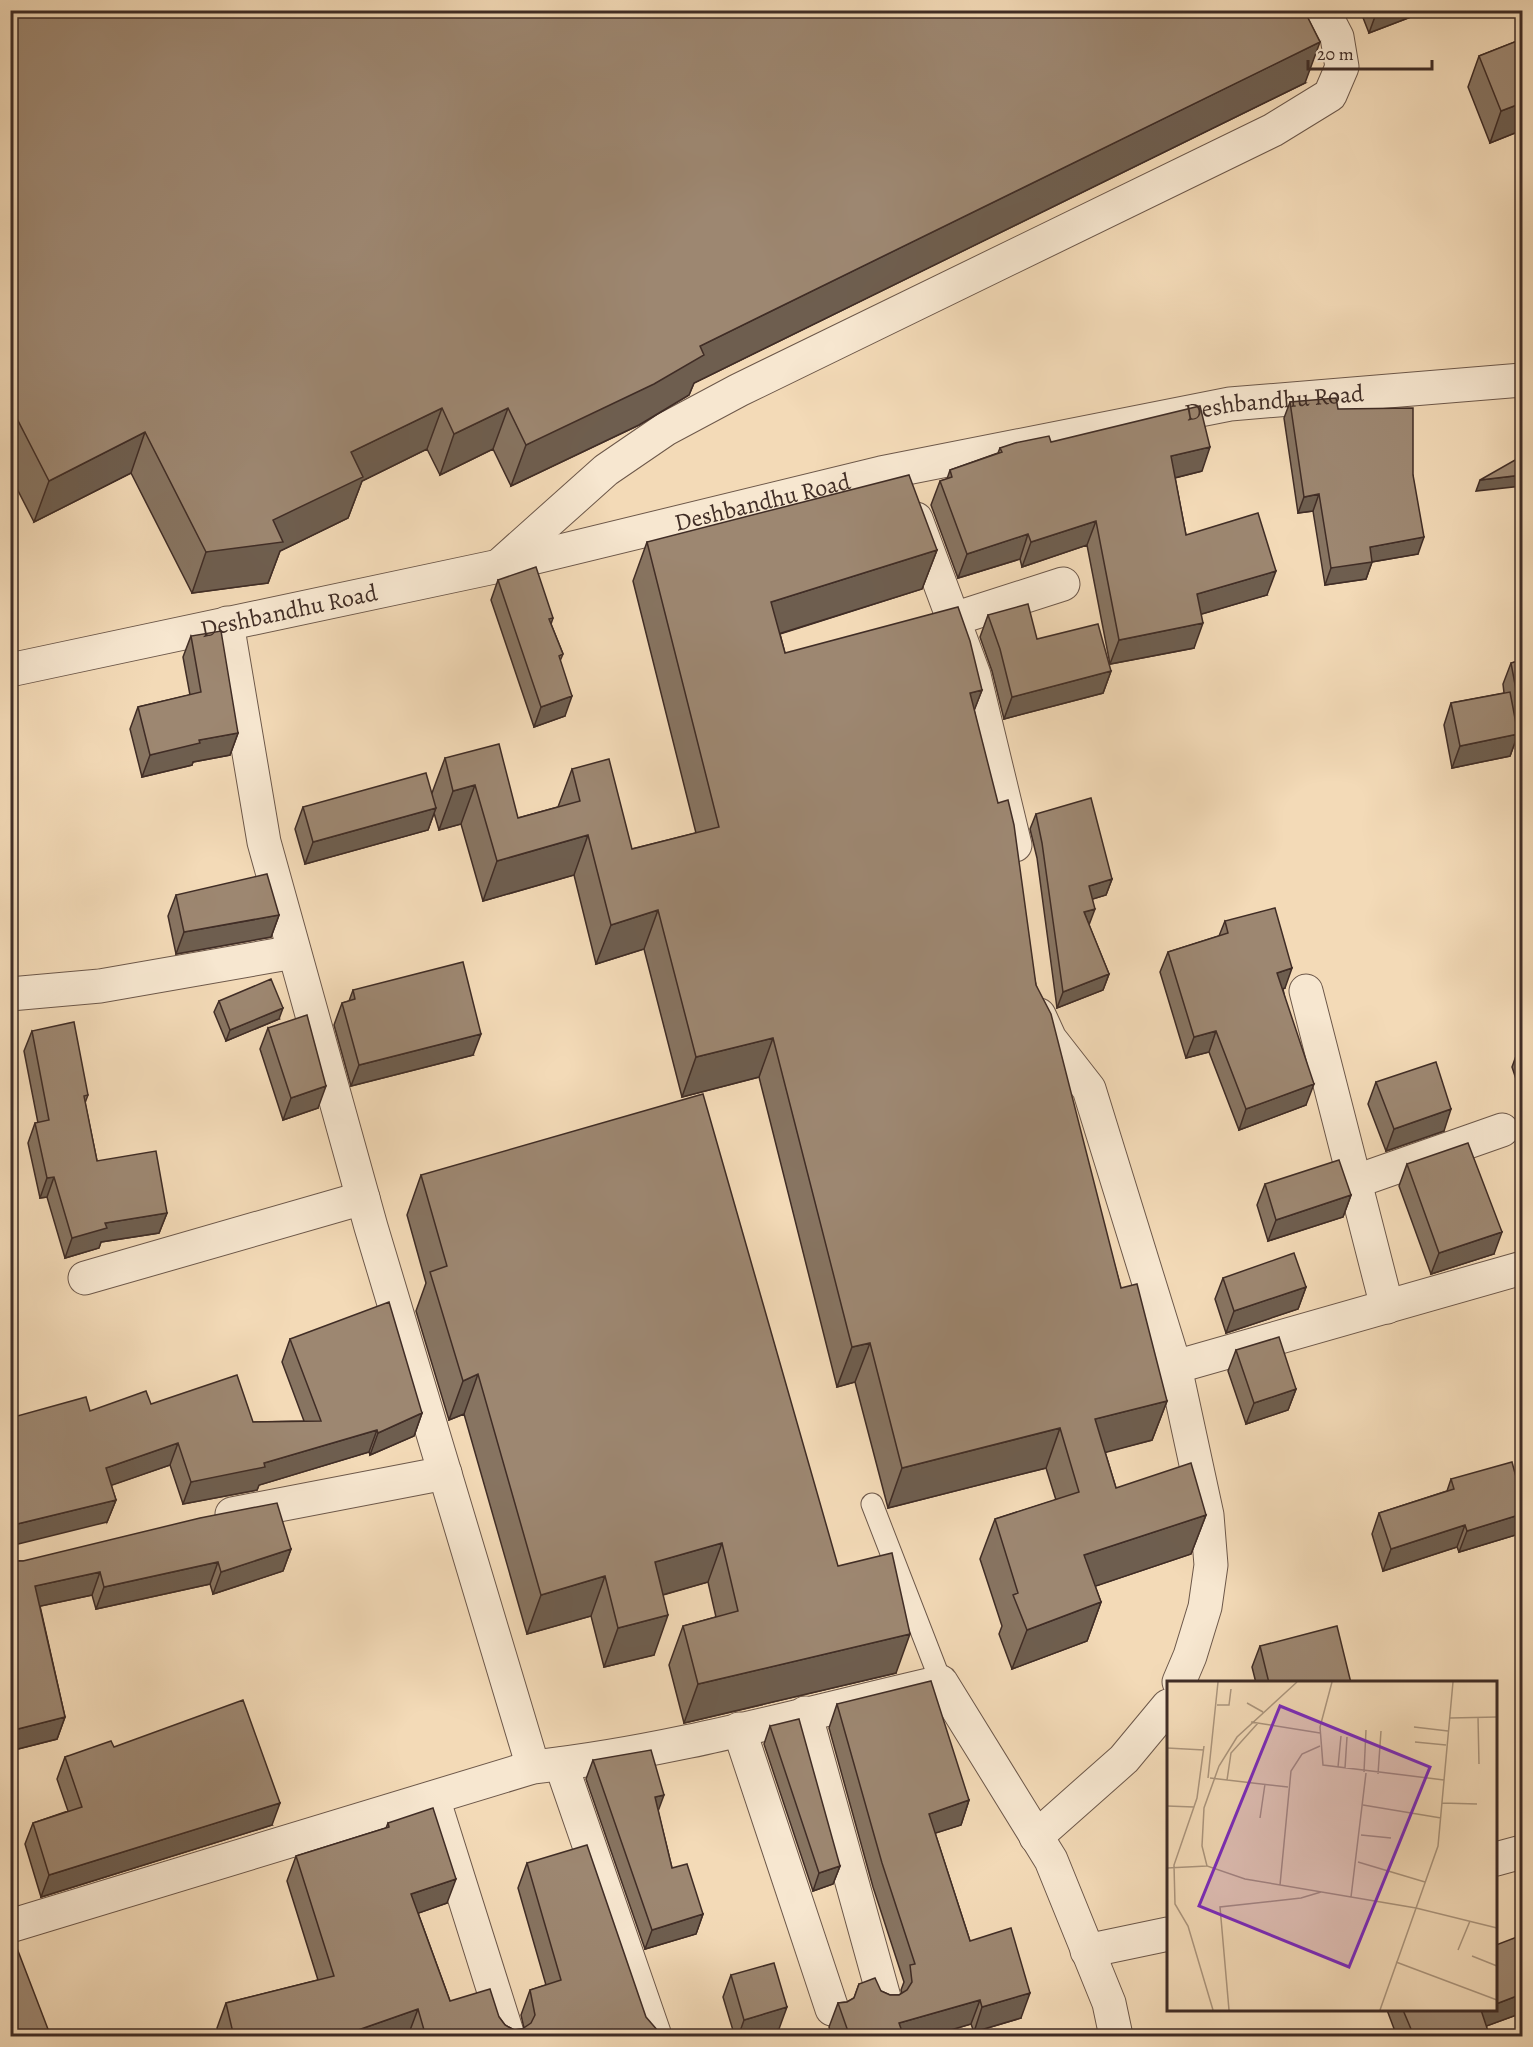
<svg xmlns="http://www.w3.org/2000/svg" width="1533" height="2047" viewBox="0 0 1533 2047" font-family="Alegreya,serif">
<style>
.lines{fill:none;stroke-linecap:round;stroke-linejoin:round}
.service-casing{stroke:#6d584a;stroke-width:23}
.minor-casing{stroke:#6d584a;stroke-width:35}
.service{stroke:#f7e7d0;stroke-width:21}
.minor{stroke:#f7e7d0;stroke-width:33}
.wall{fill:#877461;stroke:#402d26;stroke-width:1.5}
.shaded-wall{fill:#6e5e4f;stroke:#402d26;stroke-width:1.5}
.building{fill:#9d8771;stroke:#402d26;stroke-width:1.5}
.labels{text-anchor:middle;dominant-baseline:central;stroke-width:5;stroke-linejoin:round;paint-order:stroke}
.street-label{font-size:24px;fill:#402d26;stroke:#f7e7d0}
.inset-road{fill:none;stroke:#ab957d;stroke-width:1.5}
.view{fill:#7b2cbf;fill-opacity:0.15;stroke:#7b2cbf;stroke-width:3}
.inset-edge{fill:none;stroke:#402d26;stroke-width:3}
</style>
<rect width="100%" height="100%" fill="#f3dab7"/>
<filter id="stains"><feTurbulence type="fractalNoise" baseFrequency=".00333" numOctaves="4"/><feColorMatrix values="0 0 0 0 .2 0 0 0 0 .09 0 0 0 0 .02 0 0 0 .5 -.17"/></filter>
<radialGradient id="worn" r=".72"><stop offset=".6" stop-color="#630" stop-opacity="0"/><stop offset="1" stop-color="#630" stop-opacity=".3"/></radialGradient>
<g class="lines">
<g class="service-casing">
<path id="service" d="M872,1504L941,1682"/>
</g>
<g class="minor-casing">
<g id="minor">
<path d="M916,519L974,675L1015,845"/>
<path d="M502,563L606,470L666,429L739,390L1273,130L1330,95L1342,67L1337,37L1323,10"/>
<path d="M954,619L1063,584"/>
<path d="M227,623L264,842L371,1227L533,1767"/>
<path id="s1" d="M10,670L499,566L881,473L1230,404L1522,380"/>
<path d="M1306,991L1387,1307"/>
<path d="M10,994L100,986L294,952"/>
<path d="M1039,1015L1050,1039L1089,1089L1175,1367L1207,1515L1211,1565L1205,1607L1190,1656L1179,1682"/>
<path d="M1354,1182L1502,1130"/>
<path d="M85,1278L363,1198"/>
<path d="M1175,1367L1522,1268"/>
<path d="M232,1514L445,1473"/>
<path d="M805,1713L885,2001"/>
<path d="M739,1729L832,2009"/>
<path d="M561,1764L655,2036"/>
<path d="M433,1798L508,2036"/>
<path d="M1036,1837L1124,1759L1168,1706"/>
<path d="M1496,1859L1522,1852"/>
<path d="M10,1926L533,1767C671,1752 806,1713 941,1682L1051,1860L1109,2003L1116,2036"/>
<path d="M1087,1951L1168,1934"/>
</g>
</g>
<use href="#service" class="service"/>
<use href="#minor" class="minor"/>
</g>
<path class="wall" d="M10,10L1305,83L694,383L689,395L639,425L511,486L493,449L440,475L427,449L362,481L348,518L280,551L268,583L192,593L131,473L34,522L10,475Z
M1360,10H1429L1369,33Z
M1522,39V139L1520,131L1490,143L1468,87L1479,56Z
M1290,402L1338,409L1413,475L1418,554L1372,562L1366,579L1325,585L1313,511L1298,513L1284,418Z
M1051,442L1202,471L1175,478L1186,535L1267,595L1201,614L1194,648L1110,664L1087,545L1022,567L1020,559L958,578L931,505L940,481L947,479L950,470L998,453L1000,448Z
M647,542L937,550L922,589L780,634L785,653L982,690L974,710L1036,985L1121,1288L1167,1401L1152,1440L1105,1452L1116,1488L1206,1515L1191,1554L1095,1586L1101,1602L1087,1641L1012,1669L999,1634L1002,1626L980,1559L995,1519L1056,1500L1046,1468L888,1508L855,1382L837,1387L759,1077L682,1097L644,949L596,964L574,875L483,901L461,824L439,830L434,813L428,830L305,864L295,829L303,807L432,793L445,758L518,818L558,807L572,769L632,849L696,833L633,581Z
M498,580L553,618L551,624L563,654L560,661L565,716L534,727L491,600Z
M988,615L1037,639L1111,671L1103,693L1004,719L992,671L980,637Z
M191,636L238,733L230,755L193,762L192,765L142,777L130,729L138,707L190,695L183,657Z
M1522,660V731L1518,732V734L1510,756L1452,768L1444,725L1451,703L1504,693L1503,684L1511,663Z
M1036,814L1112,879L1106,895L1092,899L1089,925L1109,974L1103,990L1057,1008L1037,858L1030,829Z
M176,895L279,915L271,937L176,954L168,916Z
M1225,921L1285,988L1283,989L1306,1105L1239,1130L1209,1052L1186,1058L1160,972L1168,952L1219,936Z
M353,990L473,1055L351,1086L334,1025L342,1003L349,1001Z
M219,1001L279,1019L226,1041L214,1012Z
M268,1028L318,1108L283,1120L260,1049Z
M32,1031L88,1095L85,1103L97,1161L167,1213L159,1233L101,1242L99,1248L65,1258L47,1197L40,1198L28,1143L35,1123H38L24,1051Z
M1520,1045H1522V1097L1512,1067Z
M1376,1082L1444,1131L1386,1151L1368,1104Z
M1407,1164L1494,1254L1431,1274L1399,1186Z
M421,1175L838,1566L896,1673L684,1723L669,1665L683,1626L716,1617L708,1582L663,1595L654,1655L604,1667L591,1616L527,1634L464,1414L449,1420L416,1311L426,1283L407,1215Z
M1265,1184L1351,1195L1343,1217L1268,1241L1257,1205Z
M1223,1278L1306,1287L1298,1309L1226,1333L1215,1299Z
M290,1339L422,1413L414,1436L370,1455L369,1452L259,1485L257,1490L183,1504L170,1465L111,1485L116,1500L107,1522L90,1411L151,1404L253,1422L304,1421L282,1362Z
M1236,1350L1296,1389L1288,1410L1246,1424L1228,1371Z
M1451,1479L1519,1534L1459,1552L1457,1547L1383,1571L1372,1534L1379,1513L1447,1491Z
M291,1549L283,1571L213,1594L210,1584L96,1609L92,1595L40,1606L65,1717L57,1739L10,1751V1559L13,1561H23Z
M1260,1646L1351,1683H1256L1252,1667Z
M837,1704L969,1800L961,1825L935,1833L970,1941L1021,2018L974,2032L971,2024L927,2037H832L829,2027L838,2003L847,2002L854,1998L859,1984L881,1991L890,1995H899L902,1993L901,1990L904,1982L873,1887L829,1728Z
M770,1726L840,1866L833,1884L813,1891L764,1744Z
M114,1747L272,1825L41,1897L25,1844L33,1823L68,1811L57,1779L65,1757Z
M593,1760L658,1811L672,1868L703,1914L696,1934L645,1949L586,1779Z
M388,1823L447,1903L418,1913L450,2001L499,2017L505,2025L514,2030L522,2029L524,2028L521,2015L530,1990L546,1985L518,1888L527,1863L660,2037H410L409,2033L401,2037H219L217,2028L226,2003L318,1980L287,1881L296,1856L386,1828Z
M1522,1935V2013L1486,2026L1396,2034L1387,2010H1496Z
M731,1975L779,2029L753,2037H735L723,1997Z"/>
<path class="shaded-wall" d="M1378,10H1429L1369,33L1377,11Z
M1320,42L1305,83L694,383L689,395L639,425L511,486L526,445L700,346Z
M1522,103V123L1520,131L1490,143L1501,111Z
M442,408L427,449L362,481L348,518L280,551L268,583L192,593L206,552L273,520L351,452Z
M508,408L493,449L440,475L454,434Z
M145,432L131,473L34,522L49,481Z
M1210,447L1202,471L1162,481L1171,456Z
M1522,475V486L1476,491L1480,480Z
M1319,494L1313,511L1298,513L1304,497Z
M1096,521L1087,545L1022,567L1031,542Z
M1028,534L1020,559L958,578L967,554Z
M1424,537L1418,554L1371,562H1372L1366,579L1325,585L1331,568L1370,547Z
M937,550L922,589L756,641L771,602Z
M1276,571L1267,595L1188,618L1197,594Z
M1203,623L1194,648L1110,664L1119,640Z
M1111,671L1103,693L1004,719L1012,697Z
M982,690L967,729L970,693Z
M572,696L565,716L534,727L541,707Z
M1520,711H1522V731L1512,733Z
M238,733L230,755L193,762L192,765L142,777L150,755L199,740Z
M1518,734L1510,756L1452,768L1460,746Z
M475,785L461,824L439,830L453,791Z
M436,808L428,830L305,864L313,842Z
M588,835L574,875L483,901L497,861Z
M1112,879L1106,895L1083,902L1089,886Z
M1095,909L1089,925L1084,912Z
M658,910L644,949L596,964L611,925Z
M279,915L271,937L176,954L184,932Z
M1292,968L1285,988L1270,994L1277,973Z
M1109,974L1103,990L1057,1008L1063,992Z
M283,1008L279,1019L226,1041L230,1030Z
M1216,1031L1209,1052L1186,1058L1194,1037Z
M481,1034L473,1055L351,1086L359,1065Z
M773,1038L759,1077L682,1097L696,1057Z
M1314,1084L1306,1105L1239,1130L1246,1109Z
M326,1086L318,1108L283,1120L291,1098Z
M1451,1109L1444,1131L1386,1151L1394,1129Z
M54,1177L47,1197L40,1198L47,1178Z
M1351,1195L1343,1217L1268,1241L1276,1220Z
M167,1213L159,1233L101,1242L99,1248L65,1258L72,1238L105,1223Z
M1502,1232L1494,1254L1431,1274L1439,1253Z
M1306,1287L1298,1309L1226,1333L1234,1311Z
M870,1343L855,1382L837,1387L852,1347Z
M478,1374L464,1414L449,1420L463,1381Z
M1296,1389L1288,1410L1246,1424L1254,1403Z
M1167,1401L1152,1440L1081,1459L1095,1419Z
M422,1413L414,1436L370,1455L378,1433Z
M1060,1428L1046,1468L888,1508L902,1468Z
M377,1430L369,1452L259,1485L257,1490L183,1504L191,1482L264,1463Z
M178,1443L170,1465L98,1490L106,1468Z
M116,1500L107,1522L10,1546V1526L13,1525Z
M1522,1514V1523L1519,1534L1459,1552L1467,1531Z
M1206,1515L1191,1554L1069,1595L1084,1555Z
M1465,1525L1457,1547L1383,1571L1391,1549Z
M722,1543L708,1582L641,1601L655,1562Z
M291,1549L283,1571L213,1594L221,1572Z
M218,1562L210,1584L96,1609L104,1587Z
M100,1572L92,1595L27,1609L35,1586Z
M605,1576L591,1616L527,1634L541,1595Z
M1101,1602L1087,1641L1012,1669L1027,1630Z
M668,1615L654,1655L604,1667L618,1628Z
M910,1634L896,1673L684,1723L698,1684Z
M65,1717L57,1739L10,1751V1731Z
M664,1795L657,1814L655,1797Z
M969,1800L961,1825L920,1838L929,1814Z
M280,1803L272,1825L41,1897L49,1875Z
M840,1866L833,1884L813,1891L819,1873Z
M456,1879L447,1903L402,1919L411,1894Z
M703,1914L696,1934L645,1949L652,1930Z
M1030,1993L1021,2018L974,2032L982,2007Z
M1522,1994V2013L1473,2031L1481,2010H1496V2004Z
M980,2000L971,2024L927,2037H894L899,2023Z
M787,2007L779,2029L753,2037H738L744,2020Z
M418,2009L409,2033L401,2037H356L358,2030Z"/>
<path class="building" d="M10,10H1304L1320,42L700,346L704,355L654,384L526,445L508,408L454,434L442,408L351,452L363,477L273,520L283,542L206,552L145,432L49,481L10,405V182L16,179L10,168Z
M1522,39V103L1501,111L1479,56Z
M1336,398L1338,409L1413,408V475L1424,537L1370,547L1372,562L1331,568L1319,494L1304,497L1290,402Z
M1200,406L1210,447L1171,456L1186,535L1258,513L1276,571L1197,594L1203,623L1119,640L1096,521L1031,542L1028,534L967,554L940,481L952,477L950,470L1002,452L1000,448L1015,443L1049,436L1051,442Z
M1522,456V475L1480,480Z
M909,475L937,550L771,602L785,653L958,607L970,641L982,690L970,693L998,803L1008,800L1014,825L1036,985L1051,1014L1121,1288L1137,1284L1167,1401L1095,1419L1116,1488L1191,1463L1206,1515L1084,1555L1101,1602L1027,1630L1013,1595L1018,1593L995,1519L1079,1492L1060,1428L902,1468L870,1343L852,1347L773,1038L696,1057L658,910L611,925L588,835L497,861L475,785L453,791L445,758L499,744L518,818L580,801L572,769L609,759L632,849L719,827L647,542Z
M536,567L553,618L549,619L563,654L559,656L572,696L541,707L498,580Z
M1028,604L1037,639L1098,624L1111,671L1012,697L1000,649L988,615Z
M221,631L238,733L199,740L200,743L150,755L138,707L201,692L191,636Z
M1522,660V711H1520L1511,663Z
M1510,692L1518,734L1460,746L1451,703Z
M426,773L436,808L313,842L303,807Z
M1091,798L1112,879L1089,886L1095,909L1084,912L1109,974L1063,992L1042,843L1036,814Z
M267,874L279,915L184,932L176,895Z
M1275,908L1292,968L1277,973L1314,1084L1246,1109L1216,1031L1194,1037L1168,952L1228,933L1225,921Z
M463,962L481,1034L359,1065L342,1003L355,999L353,990Z
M271,979L283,1008L230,1030L219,1001Z
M307,1015L326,1086L291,1098L268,1028Z
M74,1022L88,1095L84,1096L97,1161L156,1151L167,1213L105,1223L107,1228L72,1238L54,1177L47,1178L35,1123L49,1120L32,1031Z
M1520,1045H1522V1054Z
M1436,1062L1451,1109L1394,1129L1376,1082Z
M703,1094L838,1566L892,1553L910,1634L698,1684L683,1626L738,1611L722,1543L655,1562L668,1615L618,1628L605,1576L541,1595L478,1374L463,1381L430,1272L447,1266L421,1175Z
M1468,1143L1502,1232L1439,1253L1407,1164Z
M1339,1160L1351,1195L1276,1220L1265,1184Z
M1294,1253L1306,1287L1234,1311L1223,1278Z
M389,1302L422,1413L378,1433L377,1430L264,1463L265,1467L191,1482L178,1443L106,1468L116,1500L13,1525L10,1526V1418L86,1397L90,1411L146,1391L151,1404L237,1375L253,1422L321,1421L290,1339Z
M1279,1337L1296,1389L1254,1403L1236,1350Z
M1512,1462L1522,1499V1514L1467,1531L1465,1525L1391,1549L1379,1513L1454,1489L1451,1479Z
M277,1503L291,1549L221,1572L218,1562L104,1587L100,1572L35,1586L65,1717L10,1731V1559L13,1561H23L200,1518Z
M1337,1626L1351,1683H1269L1260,1646Z
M931,1681L969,1800L929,1814L970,1941L1011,1928L1030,1993L982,2007L980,2000L899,2023L904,2037H850L838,2003L847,2002L854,1998L859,1984L875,1978L881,1991L890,1995H899L907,1990L912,1982L910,1965L915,1964L882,1863L837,1704Z
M243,1700L280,1803L49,1875L33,1823L82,1807L65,1757L111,1741L114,1747Z
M799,1719L840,1866L819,1873L770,1726Z
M651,1750L664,1795L655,1797L672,1868L687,1864L703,1914L652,1930L593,1760Z
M433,1808L456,1879L411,1894L450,2001L490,1989L499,2017L505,2025L514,2030L522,2029L531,2023L535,2015L530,1990L561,1980L527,1863L587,1845L646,2017L659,2032L660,2037H426L418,2009L358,2030L360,2037H234L226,2003L334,1976L296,1856L389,1827L388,1823Z
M10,1930L51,2037H10Z
M1522,1935V1994L1496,2004V1945Z
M774,1963L787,2007L744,2020L731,1975Z
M1403,2010H1481L1490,2037H1388L1411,2029Z"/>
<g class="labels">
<g class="street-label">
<text stroke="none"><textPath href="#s1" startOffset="1293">Deshbandhu Road</textPath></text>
<text stroke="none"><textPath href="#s1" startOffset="771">Deshbandhu Road</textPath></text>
<text stroke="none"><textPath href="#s1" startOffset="285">Deshbandhu Road</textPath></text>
</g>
</g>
<g transform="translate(1167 1681)">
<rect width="330" height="330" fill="#f3dab7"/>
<path class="inset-road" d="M130,1L70,56L52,85L37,127L35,165L40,185L78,198L249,227L330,247M165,1L153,46L156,84L277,99M80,22L96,31M50,24H62L64,8M311,36L312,83M283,37L330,36M84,41L153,52M247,46L281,50M248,61L279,64M37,65L30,117L7,184L8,223L21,245L46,329M0,67L37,69M171,86L174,55M178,87L180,56M197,91L199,49M211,93L214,50M41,97L51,1M43,97L121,106M60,99L64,72L91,42M275,122L310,123M196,124L274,137M0,125L27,126M93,137L98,103M194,154L224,157M191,181L258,201M0,187L40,185M113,204L124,90L135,73L153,65M184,216L199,92M291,269L303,240M305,275L330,285M229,281L330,319M62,329L53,226L134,217L154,211M213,329L271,165L286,1"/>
<path class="view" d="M113,25L263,86L182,286L32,225Z"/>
<rect width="330" height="330" class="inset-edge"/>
</g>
<rect width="1533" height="2047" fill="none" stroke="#f3dab7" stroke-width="36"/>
<rect x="12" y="12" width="1509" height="2023" fill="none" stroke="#402d26" stroke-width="3"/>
<rect x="18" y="18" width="1497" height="2011" fill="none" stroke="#402d26" stroke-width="1.5"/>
<path d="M1308 60v9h124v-9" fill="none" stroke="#402d26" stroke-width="3"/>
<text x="1317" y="60" font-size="18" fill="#402d26" stroke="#f7e7d0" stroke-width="4.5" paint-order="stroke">20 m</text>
<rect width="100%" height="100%" filter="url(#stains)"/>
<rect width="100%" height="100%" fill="url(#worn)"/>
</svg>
